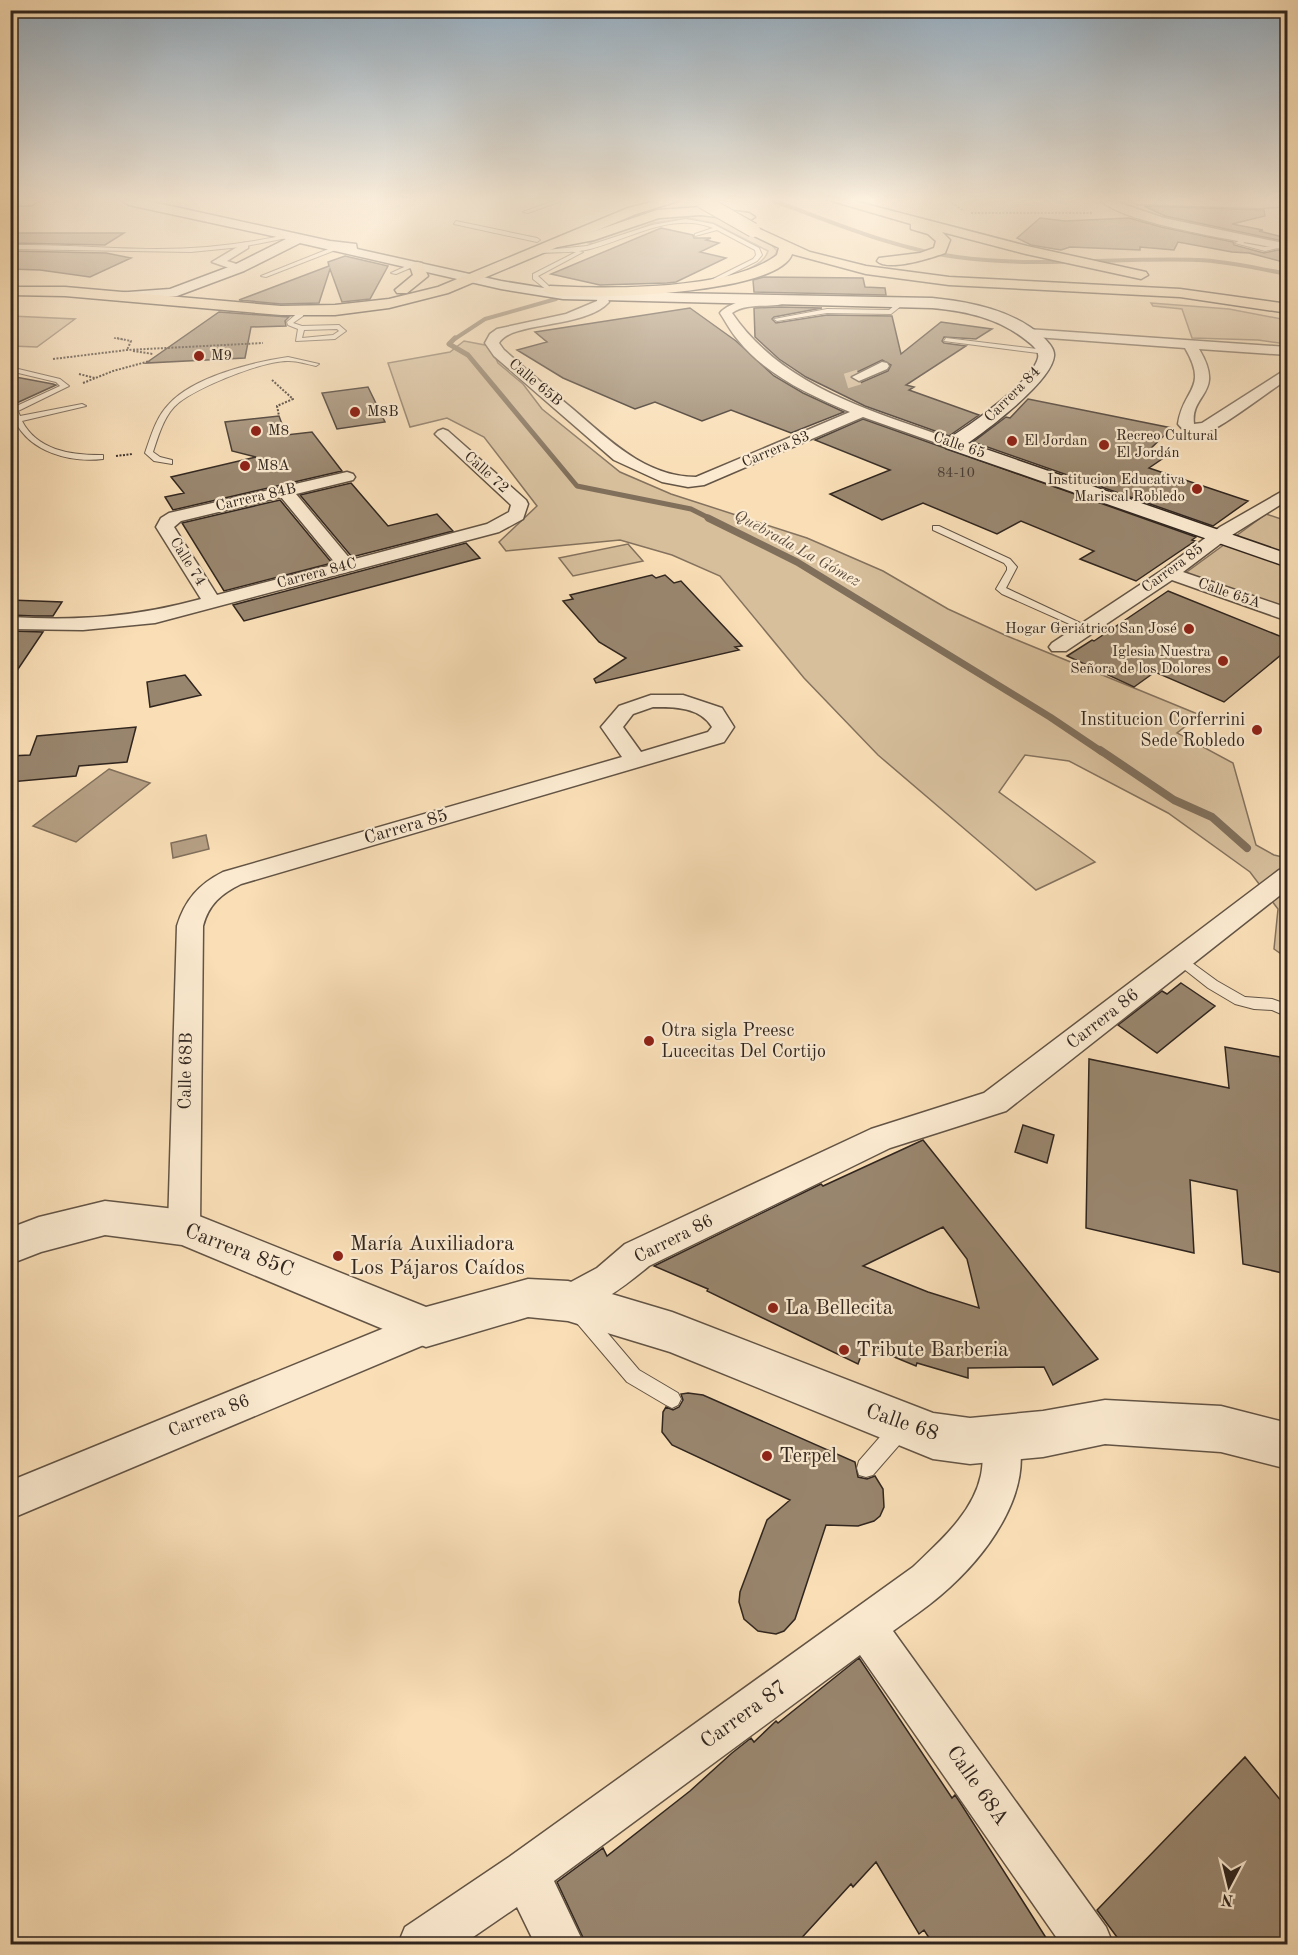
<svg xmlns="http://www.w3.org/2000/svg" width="1298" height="1955" viewBox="0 0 1298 1955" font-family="'Old Standard TT',serif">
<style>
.green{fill:#d7bf9c;stroke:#84725e;stroke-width:1.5}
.water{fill:#b59f83;stroke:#806f5b;stroke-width:1.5}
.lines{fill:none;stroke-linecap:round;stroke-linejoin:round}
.stream-far3{stroke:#806f5b;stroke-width:4}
.stream-far2{stroke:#806f5b;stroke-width:5}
.stream-far1{stroke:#806f5b;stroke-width:7}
.stream{stroke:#806f5b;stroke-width:8}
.building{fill:#99866e;stroke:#31261f;stroke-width:1.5;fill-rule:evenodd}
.minor-tunnel{stroke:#d1b998;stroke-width:15;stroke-dasharray:15 8;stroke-linecap:butt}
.service-casing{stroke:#635445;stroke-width:2}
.minor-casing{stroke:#635445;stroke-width:3}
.tertiary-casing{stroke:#635445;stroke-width:3}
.secondary-casing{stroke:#31261f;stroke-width:3}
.primary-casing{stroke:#31261f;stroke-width:3}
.trunk-casing{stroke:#31261f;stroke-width:3}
.path-far2{stroke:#31261f;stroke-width:1.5;stroke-dasharray:2 1.5;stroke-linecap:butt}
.path-far1{stroke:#31261f;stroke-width:2;stroke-dasharray:2 1.5;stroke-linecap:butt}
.path{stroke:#31261f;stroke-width:6;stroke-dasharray:7 4.5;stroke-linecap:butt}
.service{fill:#fbead0;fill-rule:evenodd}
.minor{fill:#fbead0;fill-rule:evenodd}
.tertiary{fill:#fbead0;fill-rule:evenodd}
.secondary{fill:#fbead0;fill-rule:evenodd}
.primary{fill:#f9deb6;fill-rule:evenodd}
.trunk{fill:#f9deb6;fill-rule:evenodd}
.trunk-bridge-casing{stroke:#31261f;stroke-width:16;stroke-linecap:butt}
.trunk-bridge{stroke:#f9deb6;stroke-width:14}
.poi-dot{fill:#8f2418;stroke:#fbead0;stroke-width:2}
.labels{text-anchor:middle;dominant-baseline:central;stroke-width:4.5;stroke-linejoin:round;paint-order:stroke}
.far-number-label{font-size:14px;fill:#4b3e33}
.far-poi-label{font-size:15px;fill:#31261f;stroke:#fbead0;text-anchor:start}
.far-street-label{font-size:15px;fill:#31261f;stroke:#fbead0}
.far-water-label{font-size:16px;font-style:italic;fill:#5f5042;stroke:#fbead0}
.poi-label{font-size:18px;fill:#31261f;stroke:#fbead0;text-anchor:end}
.street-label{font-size:18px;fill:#31261f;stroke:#fbead0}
.near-poi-label{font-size:21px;fill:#31261f;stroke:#fbead0;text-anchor:start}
.near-street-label{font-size:21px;fill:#31261f;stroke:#fbead0}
</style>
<rect width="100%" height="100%" fill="#f9deb6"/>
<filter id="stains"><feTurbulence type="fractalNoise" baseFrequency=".00333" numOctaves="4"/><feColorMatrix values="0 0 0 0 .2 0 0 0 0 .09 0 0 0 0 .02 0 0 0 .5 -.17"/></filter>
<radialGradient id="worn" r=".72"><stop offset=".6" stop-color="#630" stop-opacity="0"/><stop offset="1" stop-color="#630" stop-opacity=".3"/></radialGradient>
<path class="green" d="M714,213L771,244L777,251L773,260L738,274C749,268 764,264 768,251L713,223L688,218L653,223L599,245L589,243L659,217Z
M1151,303L1229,309L1287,320V344L1258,340L1192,338L1182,309L1153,306Z
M11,316L75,319L37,347L11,346Z
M464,341L490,346L498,363L523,384L542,409L620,472L671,494L807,538L883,571L948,609L1007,636L1200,715L1177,733L1233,763L1256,845L1274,855L1287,858V958L1274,949L1278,909L1250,872L1168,813L1069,761L1025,755L999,792L1095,862L1036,890L878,755L804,678L720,576L672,555L620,540L506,551L499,542L537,506L484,437L447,418L410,427L388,363L450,352Z
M1266,514L1287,521V614L1184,574Z
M628,544L643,561L573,576L559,558Z"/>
<path class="water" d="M109,769L150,783L76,842L33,826Z
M206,835L209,849L173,858L171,843Z"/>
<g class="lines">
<path class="stream-far3" d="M774,201C833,222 894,249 957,257C1036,268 1118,257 1198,260C1228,261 1259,269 1288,274
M453,340L485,319L556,299"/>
<path class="stream-far2" d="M455,338L449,344L468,355L577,486L691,509L711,519"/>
<path class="stream-far1" d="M708,518L797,562L1050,717L1102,752"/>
<path class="stream" d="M1100,750L1174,800L1212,817L1247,848"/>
</g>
<path class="building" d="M1144,206L1264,210L1265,216L1232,224L1263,230L1259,231L1287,238V242L1165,216Z
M1040,218L1065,221L1129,218L1161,227L1233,242L1234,245L1264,253L1278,250L1287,252V263L1249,253L1232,252L1178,242L1174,250L1140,247V250L1070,247L1061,250L1031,245L1017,238Z
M661,228L693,235L694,238H711L706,240L719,243L700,252L726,258L676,282L667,283L600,285L551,274Z
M10,233H124L105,245L10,243Z
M10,251L106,253L131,258L90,277L40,270L10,269Z
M345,256L388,266L370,299L342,302L330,269L319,303L281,304L239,300L329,266L328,262Z
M764,277L863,278L865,287L885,288L886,295L754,292L753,280Z
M780,307L822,308L774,317L772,319L776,323L827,315L892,316L901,354L941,322L992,329L976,339L944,337L942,341L944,343L966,346L906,385L914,387L909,390L979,415L949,436L865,406L806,377L779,359L755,337L754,308ZM882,360L891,365L888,371L860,383L850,378L851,375Z
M690,308L736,341L774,376L803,393L844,412L791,433L731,410L702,421L655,402L635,409L563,378L517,350L547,342L535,332Z
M219,312L289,317L285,321L286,326L251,327L245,358L146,363Z
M10,376L53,384L56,385L10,406Z
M368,387L385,422L337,429L322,393Z
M1028,399L1172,428L1145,454L1162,459L1149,468L1248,501L1213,526L973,442L1006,417L1010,418Z
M279,416L286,435L312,432L342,471L173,510L165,497L184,493L171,477L256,457L232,451L225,422Z
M863,419L1196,537L1192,540L1195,541L1136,581L1080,559L1094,551L1021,521L997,534L923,503L882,520L830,494L890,470L815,440Z
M351,483L388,526L437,514L453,531L352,557L300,495Z
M280,500L332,563L224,591L182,523Z
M466,543L480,558L244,621L233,605Z
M652,575L656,578L665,575L674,583L681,581L742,646L735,647L739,650L596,683L594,679L626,658L599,642L563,601L573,599L570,595Z
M1168,591L1287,639V650L1224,702L1155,672L1134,687L1067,656L1092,640L1094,641Z
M10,600L62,602L53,616H35L10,615Z
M10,631L43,632L10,681Z
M185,675L201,695L150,707L147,682Z
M136,727L127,762L79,766L76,776L10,782V756L30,755L37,736Z
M1181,983L1215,1006L1157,1053L1118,1025L1162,991L1167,994Z
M1225,1047L1280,1057L1282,1077L1287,1078V1274L1243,1264L1237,1190L1190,1180L1194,1253L1086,1228L1089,1059L1229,1088Z
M1023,1125L1054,1135L1047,1163L1015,1152Z
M923,1140L1098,1359L1053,1385L1044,1367L968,1368V1378L917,1363L916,1366L865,1345L858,1364L707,1291L708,1289L654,1266L821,1184L823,1186ZM943,1227L967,1259L979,1308L928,1292L863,1266Z
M688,1393L703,1395L855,1462L858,1477L867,1479L875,1476L883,1489L884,1507L880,1516L874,1521L858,1526L826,1525L795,1619L784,1631L776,1634L758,1631L744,1619L739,1602L740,1592L767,1520L790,1500L672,1445L662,1432L663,1412L666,1407L673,1410L679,1407L683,1400L681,1394Z
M859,1658L952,1798L955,1795L961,1804L1050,1944H933L924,1930L919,1934L876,1862L853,1887L851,1884L796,1944H586L557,1882L603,1848L607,1856L690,1791L732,1753L751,1738L754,1742L776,1721L778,1723Z
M1245,1757L1287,1808V1944H1122L1097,1910Z"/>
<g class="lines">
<path class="minor-tunnel" d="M846,381L859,377"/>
<g class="service-casing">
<path id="service" d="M553,201H561L528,213L523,212Z
M686,219L713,224L759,248L762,255L757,261L707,286L705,283L753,259L756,255L755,250L717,230L695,236V234L713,228C673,211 629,239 590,249C575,253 555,252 539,253L536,251L587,246L652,225Z
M456,221L537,238L540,240L537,242L454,224Z
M290,234L292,237L241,247L191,252L10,249V245H29C72,245 115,249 158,249C202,249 246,244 290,234Z
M1248,236L1250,239L1243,243L1265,247L1284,244L1287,246L1265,251L1235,243Z
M336,246L338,249L266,277L261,276Z
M578,251L583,252L538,276L552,289V291H548L533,279V274Z
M413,263L415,266L396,274L391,273Z
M896,301H900L901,306L891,314L827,313L777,321L774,319L827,309L889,310L895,305Z
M301,310L304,312L303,316L293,323L302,326L339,325L346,331L335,339L296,341L298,329L288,325L287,322ZM337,329L339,331L333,335L302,338L304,330Z
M946,338L1046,350L1049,352L1046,354L944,341Z
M288,357L319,364L316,366C307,364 298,361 289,361C264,360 191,389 174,407C163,419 158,437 153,452L160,457L172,460V464L154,461L145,453C151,436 156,417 169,404C193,377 253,362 288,357Z
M10,367L60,379L69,386L18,411L20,416L82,404L86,406L22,421C37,450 70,455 100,455H103V459C70,463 30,452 15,421C12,415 10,416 10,409L60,386L56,382L10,371Z
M933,526H939L1010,559L1017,567L1006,588L1091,628L1083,630L1002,594L996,589L1007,570V567L1004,563L933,530Z
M1180,954L1217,981L1245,997L1272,999L1286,1004L1288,1017L1272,1010L1254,1009L1235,1004L1208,988L1175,962L1173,959Z
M582,1308L588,1310L639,1370L678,1393L681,1399L678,1405L672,1408L666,1405L627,1382L576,1322L573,1316L576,1310Z
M900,1420L907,1422L909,1429L907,1436L873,1475L866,1477L859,1475L857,1468L859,1461L893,1422Z"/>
</g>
<g class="minor-casing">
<path id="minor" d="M1101,201H1114L1164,218L1288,244V250C1248,242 1128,225 1101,201Z
M1132,201H1288V206L1259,208L1137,204Z
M244,243L248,244V248L227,261L243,266V270H235L212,262Z
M602,293L606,294L609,302C585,329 511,321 499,343L504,350C527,370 550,390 574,410C609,440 646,477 696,477L850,412C810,395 766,375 738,340C731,332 726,322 720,313C730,300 777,289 790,300C777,311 750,300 732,313C783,388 877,413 958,441L961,444L958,447H948L863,417L704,485L688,487L662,482L614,460L494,356L485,343L490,334L497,329L566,314L597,301L598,294Z
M1027,329L1288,347V355L1199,349C1226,394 1190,393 1194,424L1202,423L1288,368V379C1266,393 1234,419 1212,430C1199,436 1186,435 1178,424C1183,388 1209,389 1185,348L1022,336L1021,333L1022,330Z
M882,362L887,363L889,366L887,369L859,381L852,377Z
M443,429L448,431L526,500L528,504L523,519L499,532L155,623L83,630L10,629V617C79,621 135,617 201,599L156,527L161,518L169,513L347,472L353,474L355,477L353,480L296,494L351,560L487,524L509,512L511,505L438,437L435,434L438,431ZM281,497L336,564L217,595L174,527L181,521Z
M1288,488V500L1232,535L1183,572L1288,608V621L1172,580L1066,651H1052L1049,647L1052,643L1164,569L1220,527Z
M651,695H683L722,708L734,727L724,742L241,884C221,894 209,904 203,926L200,1228L195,1238L184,1243L173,1238L168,1228L177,926C185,900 199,884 223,872L622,757L601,727L619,706ZM653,707C675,707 700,707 712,727L708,732L641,752L623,727L633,714Z
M1288,868V889L1006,1111L890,1148L649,1266C624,1287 599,1305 568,1317L556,1312L551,1301L556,1290L597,1268L625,1244L871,1129L984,1093L1279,870Z
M426,1311L438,1315L443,1327L438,1339L10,1519V1481Z
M1001,1419L1014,1425C1040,1487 986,1557 941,1595C926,1608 909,1619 893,1631L1106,1927L1113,1944H1061L860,1655L554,1881L584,1944H535L517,1907L463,1944H398L405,1927L509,1857L913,1567C940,1541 973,1513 981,1475C985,1457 980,1443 988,1425Z"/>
</g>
<g class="tertiary-casing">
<path id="tertiary" d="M105,1201L184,1210L426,1307L528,1279L568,1281L672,1312L933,1413L970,1418L1043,1411L1105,1400L1221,1406L1288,1423V1469L1221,1452L1105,1444L1043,1457L970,1464L933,1459L670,1352L568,1321L528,1317L426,1347L182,1245L105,1235L41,1252L10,1264V1228L39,1217Z"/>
</g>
<g class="secondary-casing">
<path id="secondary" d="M10,201H38L32,205L10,206Z
M123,201H148L330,241L356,244L357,249L501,281L563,291L932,298C971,302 1013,310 1043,337C1048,342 1055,349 1054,356C1052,381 988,429 968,443L1288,554V567L946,448L944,444L946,440C968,427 1032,382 1038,358C1040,350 1031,344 1026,340C998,318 966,311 932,308L563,299L501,289L300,243L244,271L177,296L120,300L115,299L113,296L115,293L170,289L234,265L286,239L129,205Z"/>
</g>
<g class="primary-casing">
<path id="primary" d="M656,201H678L636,214L448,293L389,308L335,315H281L65,296L10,295V287H65L281,306L335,305L389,299L438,287L628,208Z
M417,262L422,263L428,276L407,293H397L395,290L413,275L410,266Z"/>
</g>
<g class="trunk-casing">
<path id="trunk" d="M832,201H854L1027,246L1146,272L1148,275L1141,279L1026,254L942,232L950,240L945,253C931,258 888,272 877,261L879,258L920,253L934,248L936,241L928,234L911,229V224Z
M701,207L749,213L755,217L749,221L701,215L659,218L594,240L558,247L551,243L553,240L586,234L657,210Z
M753,226L810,252L866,266L949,277L1180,289L1288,304V313L1180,297L949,285L866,274L792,254C780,291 617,298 582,296C571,296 550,298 543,290L550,286C608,289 730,291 777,255L779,248L748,233L746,230Z"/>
</g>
<path class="path-far2" d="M949,201L964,211
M53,202L72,201
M971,213H1092
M114,338L125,340"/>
<path class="path-far1" d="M117,338L131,341L127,350
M133,351L153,354
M53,359L127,350L263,343
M79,374L95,378
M272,380L293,399L277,406L279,416
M83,383L113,371L150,361
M116,456L133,454"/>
<path class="path" d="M1285,1726L1288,1730"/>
<use href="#service" class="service"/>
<use href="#minor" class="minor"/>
<use href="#tertiary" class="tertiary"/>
<use href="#secondary" class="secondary"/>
<use href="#primary" class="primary"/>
<use href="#trunk" class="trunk"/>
<g class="trunk-bridge-casing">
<path id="trunk-bridge" d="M702,201L753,230"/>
</g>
<use href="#trunk-bridge" class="trunk-bridge"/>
</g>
<linearGradient id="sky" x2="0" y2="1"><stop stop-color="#93acc0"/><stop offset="0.42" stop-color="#fcf0de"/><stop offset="1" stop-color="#fcf0de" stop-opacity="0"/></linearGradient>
<rect width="1298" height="475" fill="url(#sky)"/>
<g class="poi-dot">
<circle cx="199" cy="356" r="6"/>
<circle cx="355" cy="412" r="6"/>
<circle cx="256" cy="431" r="6"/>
<circle cx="1012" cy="441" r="6"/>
<circle cx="1104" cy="445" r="6"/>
<circle cx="245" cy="466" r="6"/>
<circle cx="1197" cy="489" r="6"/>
<circle cx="1189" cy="629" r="6"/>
<circle cx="1223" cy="661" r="6"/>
<circle cx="1257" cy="730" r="6"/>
<circle cx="649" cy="1041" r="6"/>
<circle cx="338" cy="1256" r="6"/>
<circle cx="773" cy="1308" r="6"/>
<circle cx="844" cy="1350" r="6"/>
<circle cx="767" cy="1456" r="6"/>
</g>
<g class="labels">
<g class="far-number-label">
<text x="956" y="473">84-10</text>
</g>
<g class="far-poi-label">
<text x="211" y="356">M9</text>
<text x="367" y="412">M8B</text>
<text x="268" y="431">M8</text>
<text x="1116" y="436">Recreo Cultural<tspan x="1116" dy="17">El Jordán</tspan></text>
<text x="1024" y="441">El Jordan</text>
<text x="257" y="466">M8A</text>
<text x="1185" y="480" text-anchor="end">Institucion Educativa<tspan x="1185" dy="17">Mariscal Robledo</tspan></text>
<text x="1177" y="629" text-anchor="end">Hogar Geriátrico San José</text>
<text x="1211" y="652" text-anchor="end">Iglesia Nuestra<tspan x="1211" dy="17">Señora de los Dolores</tspan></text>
</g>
<g class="far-street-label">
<text transform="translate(535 383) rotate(40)">Calle 65B</text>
<text transform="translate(1013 395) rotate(-45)">Carrera 84</text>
<text transform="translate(959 446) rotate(19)">Calle 65</text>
<text transform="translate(776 450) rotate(-23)">Carrera 83</text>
<text transform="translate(486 473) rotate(42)">Calle 72</text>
<text transform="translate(256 498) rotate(-13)">Carrera 84B</text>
<text transform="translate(187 562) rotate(58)">Calle 74</text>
<text transform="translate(1173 569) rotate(-36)">Carrera 85</text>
<text transform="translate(317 574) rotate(-15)">Carrera 84C</text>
<text transform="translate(1229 594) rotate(19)">Calle 65A</text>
</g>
<g class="far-water-label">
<text transform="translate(797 549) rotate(29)">Quebrada La Gómez</text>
</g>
<g class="poi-label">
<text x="1245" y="720">Institucion Corferrini<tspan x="1245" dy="21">Sede Robledo</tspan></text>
<text x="661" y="1031" text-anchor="start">Otra sigla Preesc<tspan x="661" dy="21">Lucecitas Del Cortijo</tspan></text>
</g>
<g class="street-label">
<text transform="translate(406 827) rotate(-16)">Carrera 85</text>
<text transform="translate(1103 1019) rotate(-38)">Carrera 86</text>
<text transform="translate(186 1071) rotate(-89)">Calle 68B</text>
<text transform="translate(674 1239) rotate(-27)">Carrera 86</text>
<text transform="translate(209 1416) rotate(-22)">Carrera 86</text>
</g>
<g class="near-poi-label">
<text x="350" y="1244">María Auxiliadora<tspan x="350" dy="24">Los Pájaros Caídos</tspan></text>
<text x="785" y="1308">La Bellecita</text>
<text x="856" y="1350">Tribute Barberia</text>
<text x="779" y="1456">Terpel</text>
</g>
<g class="near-street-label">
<text transform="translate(239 1251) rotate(21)">Carrera 85C</text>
<text transform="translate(902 1423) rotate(19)">Calle 68</text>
<text transform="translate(744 1715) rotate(-36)">Carrera 87</text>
<text transform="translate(977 1786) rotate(55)">Calle 68A</text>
</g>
</g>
<rect width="1298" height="1955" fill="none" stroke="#f9deb6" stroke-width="36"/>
<rect x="12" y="12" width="1274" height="1931" fill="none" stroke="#31261f" stroke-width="3"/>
<rect x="18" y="18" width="1262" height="1919" fill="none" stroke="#31261f" stroke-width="1.5"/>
<g transform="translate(1229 1886) rotate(187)" stroke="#fbead0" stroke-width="4.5" paint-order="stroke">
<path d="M0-4.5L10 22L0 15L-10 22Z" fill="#31261f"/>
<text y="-9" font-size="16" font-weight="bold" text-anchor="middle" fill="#31261f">N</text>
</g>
<rect width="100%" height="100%" filter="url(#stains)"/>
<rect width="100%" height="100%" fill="url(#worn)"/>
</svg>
